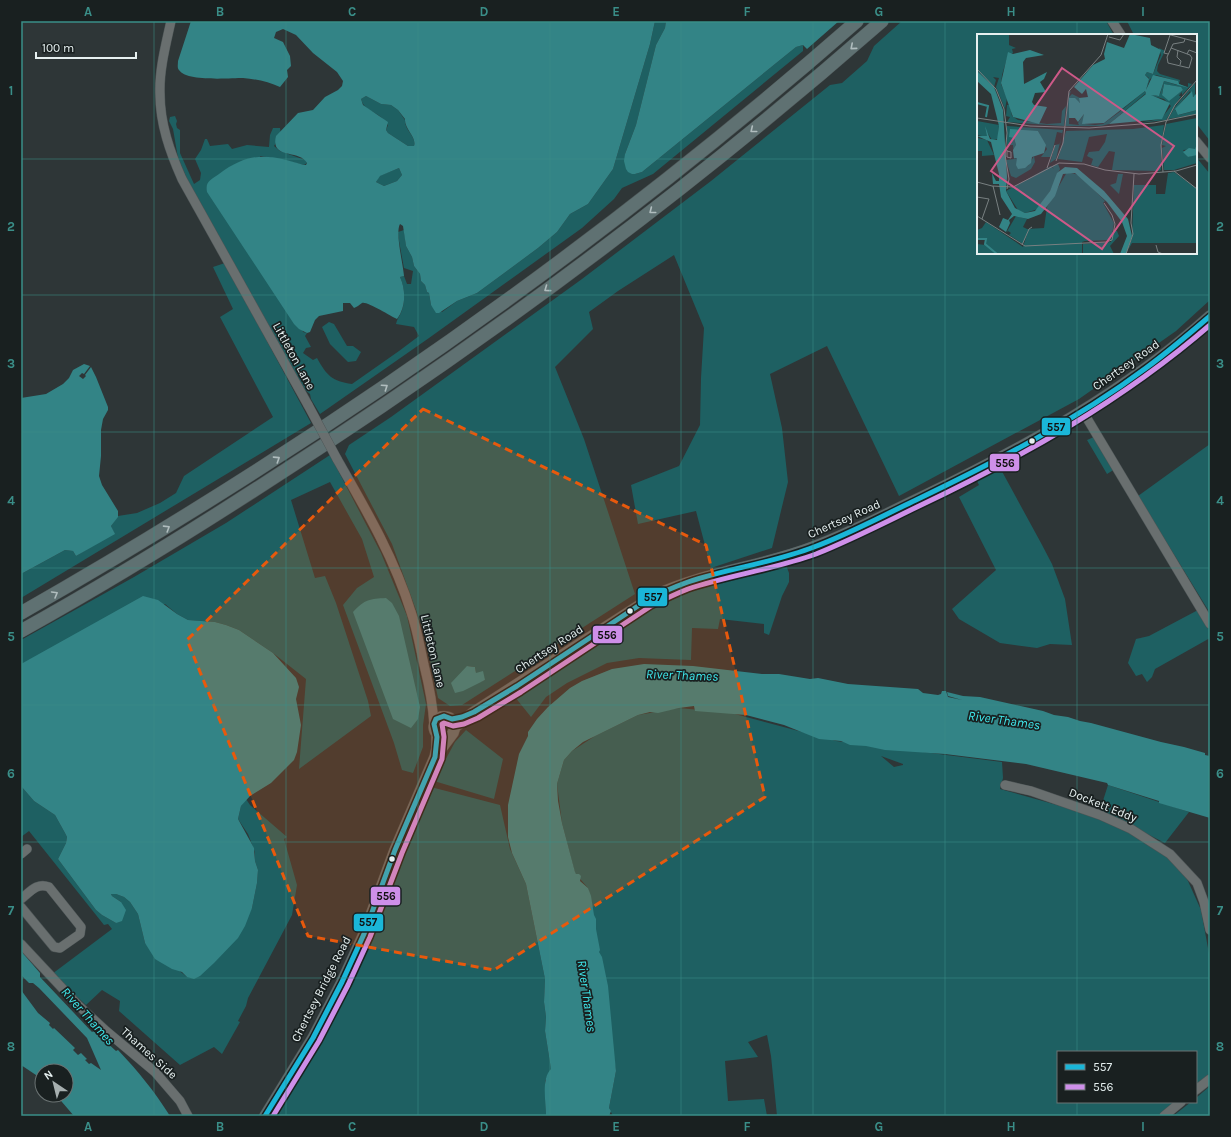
<svg xmlns="http://www.w3.org/2000/svg" width="1231" height="1137" viewBox="0 0 1231 1137" font-family="Karla,sans-serif">
<style>
.green{fill:#1e6062;fill-rule:evenodd}
.water{fill:#338486;fill-rule:evenodd}
.lines{fill:none;stroke-linecap:round;stroke-linejoin:round}
.minor-casing{stroke:#4c5455;stroke-width:10}
.major-casing{stroke:#4c5455;stroke-width:12}
.highway-casing{stroke:#4c5455;stroke-width:14}
.minor{stroke:#696f6f;stroke-width:9}
.major{stroke:#5f6c6d;stroke-width:11}
.highway{stroke:#5f7172;stroke-width:13}
.minor-bridge-casing{stroke:#4c5455;stroke-width:10;stroke-linecap:butt}
.minor-bridge{stroke:#696f6f;stroke-width:9}
.bus-1-casing{stroke:#192020;stroke-width:8}
.bus-2-casing{stroke:#192020;stroke-width:8}
.bus-1{stroke:#1ab6d8;stroke-width:5}
.bus-2{stroke:#ce8fe9;stroke-width:5}
.oneway{stroke:#b0bdbe}
.marked{fill:#e8590c;fill-opacity:0.2;stroke:#e8590c;stroke-width:3;stroke-dasharray:8 5;stroke-linejoin:round}
.grid{fill:none;stroke:#3a8e88;stroke-width:1;stroke-opacity:0.55}
.bus-dot{fill:#e6f0f0;stroke:#192020;stroke-width:1.5}
.labels{text-anchor:middle;dominant-baseline:central;stroke-width:3.5;stroke-linejoin:round;paint-order:stroke}
.street-label{font-size:12px;fill:#e6f0f0;stroke:#192020}
.water-label{font-size:13px;font-style:italic;fill:#3fe9ed;stroke:#192020}
.inset-river{fill:none;stroke:#338486;stroke-width:2}
.inset-road{fill:none;stroke:#788081;stroke-width:1}
.view{fill:#cd5988;fill-opacity:0.15;stroke:#cd5988;stroke-width:2}
.inset-edge{fill:none;stroke:#e6f0f0;stroke-width:2}
.line-badge{stroke:#192020;stroke-width:1.5}
.pale-badge-label{font-size:11px;text-anchor:middle;font-weight:bold;fill:#111}
.neatline{fill:none;stroke:#3a8e88;stroke-width:1.5}
.grid-label{font-size:13px;text-anchor:middle;font-weight:bold;fill:#3a8e88}
</style>
<rect width="100%" height="100%" fill="#2e3637"/>
<path class="green" d="M655,21H666L665,28L656,45L636,125L625,154L635,174L642,172L796,47L803,45V51L653,174L622,188L614,199L582,228L429,338L320,414L311,399L310,394L304,389L188,181L178,158L173,129L169,121L170,117L175,116L177,121L176,124L177,128L180,130V153L194,184L200,180L201,173L195,159L201,150L205,139H207L210,146L228,144L232,149L247,145L269,147L270,135L273,128H280L281,135L274,146L280,151L305,160L307,163L304,165L279,159L260,156L303,332L307,333L305,336L311,347L306,348L303,353L313,360L317,358C327,376 332,381 352,384L399,351L419,336L414,327L396,324C397,320 398,318 400,315C406,303 405,288 400,277L404,276L407,284H411L413,271L404,268L399,241L398,232L404,230L406,246L412,257L414,266L420,274L421,281L425,285L427,292L429,293L431,305L442,312L457,301L477,293L538,248L557,232L570,214L588,204L613,169L650,44Z
M902,21H1106L1114,35H978V253H1196V157L1210,174V300L1176,331L1079,399L899,496L827,346L770,374L782,428L788,482L772,548L711,568L696,511L638,524L631,485L679,466L700,425L701,378L704,328L674,255L618,291L589,312L593,329L555,367L584,439L635,594L462,705L450,706L438,698L424,632L392,544L345,454L349,445L391,417L582,279L711,181L830,85L842,83L867,61L874,46ZM467,666L475,667L476,673L485,680L480,682Z
M1127,21H1210V141L1196,123V35H1134Z
M366,96L381,104L391,105L398,110L405,120C404,130 417,137 414,146H408L388,133L386,130L388,125C385,122 382,117 378,115C372,111 363,108 361,99Z
M399,168L402,175L397,181L384,186L376,182L379,176Z
M225,263L311,423L21,598V574L65,550L73,551L76,556L114,533L111,526L118,516L137,513L160,503L176,493L184,476L273,417L220,317L233,309L213,267Z
M329,322L334,324L347,346H353L361,352L356,361L348,362L330,344L322,327Z
M1094,437L1115,469L1107,474L1087,440Z
M1210,444V613L1138,496Z
M330,455L381,553L407,616L426,704L423,725V747L413,773L402,770L394,743L343,605L357,588L374,577L362,539L330,482L291,500L315,578L325,576L336,603L368,701L371,716L299,769L306,679L273,653L239,630L226,625L215,622L188,620L177,614L165,604L21,664V640L134,577L226,523Z
M999,466L1041,543L1052,564L1065,599L1072,645L1050,644L1037,648L1000,643L959,619L952,609L996,570L959,497L979,485L976,479Z
M785,562L789,573V582L782,596L769,635L764,633V624L720,619L718,629L692,628L691,660L639,658L607,663L567,683L546,697L531,717L515,697L628,621L666,597Z
M1198,610L1210,631V638L1155,669L1152,677L1147,682L1142,674L1136,676L1128,663L1136,639L1149,636Z
M679,708L731,713L836,741L1002,762L1003,778L1000,789L1082,812L1134,834L1173,859L1188,881L1201,910L1210,959V1073L1196,1085V1052H1058V1102H1175L1159,1115L1152,1116H777L771,1056L767,1035L748,1042L758,1057L725,1061L728,1101L764,1099L767,1116H613L609,1108L616,1071L588,888L575,873L562,823L557,784L564,760L572,751L595,736L638,715ZM881,756L903,764V765L894,767Z
M466,730L503,759L494,799L434,781L455,742Z
M1108,785L1189,812L1165,843L1100,810Z
M21,786L34,801L55,815L65,833L67,837L66,843L58,859L96,910L102,915L116,923L121,902L112,896L111,894H116L124,897L130,902L138,914L145,943L187,977L252,908L257,883L258,870L255,861V852L248,834L238,819L241,806L246,799L250,805L287,837L284,839L297,885L292,915L248,998L246,1006L238,1021L240,1022L222,1054L214,1047L180,1065L119,1011L120,1001L102,990L86,1005L52,974L112,929L108,924L104,925L29,831L21,837Z
M427,786L500,805L510,849L526,884L545,979L544,1002L546,1017L545,1031L551,1069L545,1081L546,1116H270L320,1036L350,984Z
M1210,1086V1116H1173L1191,1102H1196V1098Z"/>
<path class="water" d="M191,21H655L650,44L613,169L588,204L570,214L557,232L538,248L477,293L457,301L439,313H436L431,305L429,293L427,292L425,285L421,281L420,274L414,266L412,257L406,246L403,226L400,224C395,233 403,263 404,276L400,277C406,290 406,307 397,319C390,316 367,301 362,303C359,305 357,307 354,308L350,303H343V311L319,316L315,320L310,332L307,333L299,329L294,324L207,192C205,181 211,180 219,174C250,151 269,154 304,165H306L307,163C300,149 270,160 276,136L298,113L313,110L325,97L338,90L342,86L343,81L337,72L313,53L296,35L283,29L276,32L274,38L283,42L290,56L291,66L287,70L288,77L280,87C269,82 256,79 243,78C230,78 187,82 179,70C177,68 178,64 178,61ZM366,96L381,104L391,105L398,110L405,119C404,129 417,137 414,146H408L388,133L386,130L388,122L363,105L361,99ZM399,168L402,175L397,181L384,186L376,182L380,176Z
M666,21H839L807,49L803,45L796,47L642,172L635,174H632L628,172L626,169L624,161L625,154L636,125L656,45L665,28Z
M84,364L90,366L84,374L82,373L79,376L83,379L86,376L85,375L91,367L96,377L108,407V410L103,419L101,430V456L99,476L102,485L118,511V517L111,526L115,534L76,556L73,551L65,550L21,574V398L46,394L63,384L69,378L73,370Z
M143,596L158,600L177,614L188,620L215,622L226,625L239,630L273,653L296,678L299,687L296,699L301,725L297,752L294,760L271,783L250,796L241,806L238,819L254,848L255,861L258,870L257,883L252,908L245,926L238,938L214,963L200,976L194,979L187,977L182,972L172,969L160,962L155,959L145,943L138,914L130,902L124,897L116,894H111L112,896L121,902L126,910L122,921L116,923L102,915L96,910L58,859L66,843L67,837L65,833L55,815L34,801L21,786V664Z
M386,598L392,603L399,616L420,707L418,719L411,728L393,719L353,612C365,599 370,599 386,598Z
M644,664L693,666L762,674H779L810,679L818,678L848,684L918,689L923,693L938,695L941,694L942,691H946L948,697L962,700L948,696L947,692L963,696L980,697L1043,711L1054,715L1068,717L1080,721L1091,723L1161,742L1184,747L1205,753V755L1210,756V818L1159,803V801L1108,785L1107,783L1026,764L945,754L885,750L866,746L850,745L841,741L819,739L784,725L746,715L695,711L694,706L679,708L658,713L650,712L638,715L583,742L572,751L564,760L557,784L558,801L562,823L575,872L576,874H579L581,876L580,881L588,888L591,896L594,915L596,919V929L600,950L599,952L602,957L608,986L616,1071L609,1108L611,1111L609,1116H546C546,1102 541,1079 551,1069L545,1031L546,1017L544,1002L545,979L526,884L512,853L508,837V805L519,754L528,736V732L537,719L548,707L570,688L582,681L612,669Z
M467,666L475,667L476,673L483,671L485,680L463,691L455,693L451,683Z
M21,951L40,973V977L92,1032L94,1031L116,1051L118,1050C138,1071 155,1092 170,1116H74L56,1095H66V1071H42V1079L21,1065V990L38,1013L50,1023L49,1025L53,1029L54,1028L75,1048L73,1050L78,1055L81,1053L87,1059L85,1060L89,1064L91,1063L101,1070L87,1038L39,988L33,983H29L21,975Z"/>
<g class="lines">
<g class="minor-casing">
<path id="minor" d="M171,21C166,44 159,70 160,94C160,124 170,152 182,179L308,405
M1112,21L1121,35
M1196,141L1210,158
M1082,410L1210,624
M337,459C365,508 394,557 411,612C417,629 420,647 424,665C429,685 433,705 434,725
M1005,785L1031,791L1100,815L1131,829L1170,854L1197,883L1204,902L1210,930
M21,854L27,849
M21,899C30,892 37,882 49,887L81,927L80,934L60,948L54,947L21,907
M21,944L78,1005L105,1030L155,1072L180,1101L188,1116
M1196,1090L1210,1079
M1164,1116L1181,1102"/>
</g>
<g class="major-casing">
<path id="major" d="M455,727L474,712L654,596C705,572 761,567 813,547C851,533 886,514 922,497C1024,448 1126,392 1210,316
M435,757L453,733L455,727C454,719 449,716 441,717C428,725 435,740 450,736
M265,1116L313,1038L342,982L364,934L395,850L435,757L437,748V734"/>
</g>
<g class="highway-casing">
<path id="highway" d="M21,613C319,443 599,247 857,21
M21,631C100,587 177,540 253,491C474,350 685,194 882,21"/>
</g>
<use href="#minor" class="minor"/>
<use href="#major" class="major"/>
<use href="#highway" class="highway"/>
<g class="minor-bridge-casing">
<path id="minor-bridge" d="M308,405L337,459"/>
</g>
<use href="#minor-bridge" class="minor-bridge"/>
<g class="bus-1-casing">
<path id="bus-1" d="M265,1116L313,1038L342,982L364,934L395,850L435,757L437,737L434,724L436,719L444,716L452,719L462,717L474,712L517,686L647,600C660,593 674,587 688,582C729,568 773,563 814,547C849,534 882,516 916,500C995,462 1075,421 1146,368C1168,352 1189,334 1210,316"/>
</g>
<g class="bus-2-casing">
<path id="bus-2" d="M273,1116L319,1041L348,985L370,937L402,853L442,759L444,737L442,724L444,723L453,726L464,724L478,718L521,692L651,606C663,600 675,594 688,589C730,575 775,569 816,554C851,540 884,523 917,507C1022,457 1122,401 1210,325"/>
</g>
<use href="#bus-1" class="bus-1"/>
<use href="#bus-2" class="bus-2"/>
</g>
<defs><path id="oneway-chevron" d="M-2-3.5L2.5 0L-2 3.5" fill="none" stroke-width="1.6" stroke-linecap="round" stroke-linejoin="round"/></defs>
<g class="oneway">
<use href="#oneway-chevron" transform="translate(853 47) rotate(139)"/>
<use href="#oneway-chevron" transform="translate(753 130) rotate(141)"/>
<use href="#oneway-chevron" transform="translate(652 211) rotate(142)"/>
<use href="#oneway-chevron" transform="translate(547 289) rotate(144)"/>
<use href="#oneway-chevron" transform="translate(385 387) rotate(-34)"/>
<use href="#oneway-chevron" transform="translate(277 459) rotate(-33)"/>
<use href="#oneway-chevron" transform="translate(167 528) rotate(-32)"/>
<use href="#oneway-chevron" transform="translate(55 594) rotate(-30)"/>
</g>
<path class="marked" d="M423,409L706,545L765,797L494,970L308,936L187,640Z"/>
<path class="grid" d="M154,21V1116M286,21V1116M418,21V1116M550,21V1116M681,21V1116M813,21V1116M945,21V1116M1077,21V35M21,159H978M1196,159H1210M1077,253V1052M21,295H1210M21,432H1210M21,568H1210M21,705H1210M21,842H1210M21,978H1210M1077,1102V1116"/>
<g class="bus-dot">
<circle cx="1032" cy="441" r="3.5"/>
<circle cx="630" cy="611" r="3.5"/>
<circle cx="392" cy="859" r="3.5"/>
</g>
<g class="labels">
<g class="street-label">
<text transform="translate(294 356) rotate(61)">Littleton Lane</text>
<text transform="translate(1126 365) rotate(-35)">Chertsey Road</text>
<text transform="translate(844 519) rotate(-24)">Chertsey Road</text>
<text transform="translate(549 649) rotate(-33)">Chertsey Road</text>
<text transform="translate(433 651) rotate(77)">Littleton Lane</text>
<text transform="translate(1103 805) rotate(22)">Dockett Eddy</text>
<text transform="translate(321 989) rotate(-63)">Chertsey Bridge Road</text>
<text transform="translate(149 1053) rotate(42)">Thames Side</text>
</g>
<g class="water-label">
<text transform="translate(682 675) rotate(2)">River Thames</text>
<text transform="translate(1004 720) rotate(8)">River Thames</text>
<text transform="translate(587 996) rotate(82)">River Thames</text>
<text transform="translate(88 1016) rotate(48)">River Thames</text>
</g>
</g>
<g transform="translate(977 34)">
<rect width="220" height="220" fill="#2e3637"/>
<path d="M0,0H32V11L39,14L35,15L36,19L31,21L25,41L24,50L30,64L28,75L19,53L22,44L16,43L19,46L17,53L0,37ZM174,10L188,17L181,31L180,37L183,40L203,46L202,50L211,53V49L215,50L205,61V58L203,60L202,62H204L189,86L161,89L184,85L194,72L187,65L168,60L132,90L124,92H88L92,60L94,56L92,63L95,60L103,64V68L92,82V90L102,91L101,89L107,80L108,90L118,91L126,90L141,79L168,57V59L180,62L183,60L187,47L200,51V47L179,41L173,45L169,56L172,44L168,41L170,38L176,40L184,21L182,14ZM187,50L203,53L206,56L192,66L185,60ZM218,49V62H215L213,57L198,76L202,81L220,76V80L191,85L198,73ZM30,71H33L35,82L41,86L70,90L84,89L85,77L89,72L87,92L30,88L33,83L29,82ZM220,84V112L218,115L206,116L211,123L220,120V129L197,136H187L185,114L189,112L185,111L189,90ZM0,87L22,91L21,105L15,106L10,98V103L0,101ZM187,91L184,113V136L182,137L135,136L138,118L132,117L121,133L114,131L116,125L110,122L112,118L122,117L128,108L130,100L112,103L105,128L81,125L89,97L156,95ZM30,92L86,96L79,125L73,129L78,111L83,110L85,99L80,98L74,123H64L70,115L61,97L37,104L39,111L37,123L38,125L40,123L41,134L51,132L57,122L58,128L54,135L39,144L34,142L29,126L37,125L36,111H30ZM1,104L10,106L17,121L5,122V117H1L0,120ZM81,130L83,135L73,157L61,175L48,179L41,176L29,157L74,132L77,135L75,132ZM90,138L102,141L128,167L126,169L137,189L134,206L108,207L105,208V220H0V210L8,211L9,207L8,205H0V196L5,194L9,188L46,213L51,197L46,210L32,201L34,199L31,197L29,199L39,182L50,185L46,193L50,195L67,194L70,173ZM197,138L220,155V209H155L151,216L155,202L157,151H179V160H188L191,139ZM141,140H146L142,160L133,151L139,149ZM136,197H140L142,202L133,212L137,220H106V210L134,208Z" fill="#1e6062" fill-rule="evenodd"/>
<path d="M153,0L173,4L174,11L184,16L176,40L170,38L168,41L172,45L169,56L176,41L201,47L202,50L212,54L187,47L182,62L174,61L193,69L185,85L132,90L169,60L168,57L127,89L105,90L107,80L101,88L98,84H92V64H98L103,69L102,64L111,63L109,55L105,60L97,53L116,31L128,25L127,20L130,8L147,14ZM53,16L67,21L49,24L46,28L47,50L70,38L67,45L63,48L69,58L58,59L55,68L57,71L70,73L62,90L36,83L24,49L31,18L36,20ZM0,37L17,53L26,76L30,143L29,157L38,174L48,179L58,177L73,157L80,139L88,133L100,134L127,157L151,185L155,202L149,220H143L150,202L145,188L130,168L98,139L86,140L78,162L64,180L51,185L37,182L32,186L33,189L29,198L22,193L26,184L31,186L35,180L24,163L22,150H16L15,139L19,147H22V140L14,108L0,102H10L8,92L13,105L20,106L22,92L14,60L0,47ZM187,50L204,53L206,56L192,67L185,61ZM215,57L216,63L220,59V76L201,81L198,75ZM33,95L61,97L69,111L67,119L55,123L54,129L48,134L41,135L39,131L40,124H37L36,116L39,111L37,104L32,103ZM220,110V121L211,123L206,118L212,114L218,115Z" fill="#338486"/>
<path class="inset-river" d="M0,69L11,72L9,83M0,205H9L8,210L20,220"/>
<path class="inset-road" d="M190,0L220,8M132,3L143,6L147,0M201,16L200,23L204,27L203,31M191,20L187,19L193,1M210,20L212,16L220,19M191,29L212,34L215,24L213,21L194,14M191,29L190,23L196,10L207,8L208,5M0,35L19,55L27,75L30,99L28,121L32,145L30,155M0,84L53,92L112,94L177,89L220,80M27,116H30V123L34,124V118L30,117M79,127L86,109L92,57L124,21L131,0M70,134L78,111M197,137L220,155M186,138L184,111L189,88L198,71L220,46M0,148L15,152L36,153L82,129L107,130L128,136L162,140L199,137L220,131M16,152L23,181M0,163L12,165L5,185M0,182L48,212L129,208L135,206L138,190L135,181L127,169M45,211L52,195L55,193M179,211L181,218L186,220M149,220L156,200L154,189L157,140"/>
<path class="view" d="M85,34L197,112L125,215L14,137Z"/>
<rect width="220" height="220" class="inset-edge"/>
</g>
<g class="line-badge">
<rect x="1041" y="417" width="30" height="19" rx="4" fill="#1ab6d8"/>
<rect x="989" y="453" width="31" height="19" rx="4" fill="#ce8fe9"/>
<rect x="637" y="587" width="31" height="20" rx="4" fill="#1ab6d8"/>
<rect x="592" y="625" width="31" height="19" rx="4" fill="#ce8fe9"/>
<rect x="370" y="886" width="31" height="20" rx="4" fill="#ce8fe9"/>
<rect x="353" y="913" width="31" height="19" rx="4" fill="#1ab6d8"/>
</g>
<g class="pale-badge-label">
<text x="1056" y="431">557</text>
<text x="1005" y="467">556</text>
<text x="653" y="601">557</text>
<text x="607" y="639">556</text>
<text x="386" y="900">556</text>
<text x="368" y="926">557</text>
</g>
<rect width="1231" height="1137" fill="none" stroke="#192020" stroke-width="44"/>
<rect x="1057" y="1051" width="140" height="52" fill="#192020" stroke="#6b7373"/>
<rect x="1065" y="1064" width="20" height="6" fill="#1ab6d8" stroke="#6b7373"/>
<text x="1093" y="1071" font-size="12" fill="#e6f0f0">557</text>
<rect x="1065" y="1084" width="20" height="6" fill="#ce8fe9" stroke="#6b7373"/>
<text x="1093" y="1091" font-size="12" fill="#e6f0f0">556</text>
<g transform="translate(54 1083) rotate(325)"><circle r="19" fill="#192020" stroke="#6b7373"/>
<path d="M0-3L7 15L0 10L-7 15Z" fill="#a6afaf"/>
<text y="-6" font-size="11" font-weight="bold" text-anchor="middle" fill="#e6f0f0">N</text>
</g>
<path d="M36 52v6h100v-6" fill="none" stroke="#e6f0f0" stroke-width="2"/>
<text x="42" y="52" font-size="12" fill="#e6f0f0" stroke="#192020" stroke-width="3" paint-order="stroke">100 m</text>
<rect x="22" y="22" width="1187" height="1093" class="neatline"/>
<g class="grid-label">
<text x="88" y="16">A</text>
<text x="220" y="16">B</text>
<text x="352" y="16">C</text>
<text x="484" y="16">D</text>
<text x="616" y="16">E</text>
<text x="747" y="16">F</text>
<text x="879" y="16">G</text>
<text x="1011" y="16">H</text>
<text x="1143" y="16">I</text>
<text x="11" y="95">1</text>
<text x="1220" y="95">1</text>
<text x="11" y="231">2</text>
<text x="1220" y="231">2</text>
<text x="11" y="368">3</text>
<text x="1220" y="368">3</text>
<text x="11" y="505">4</text>
<text x="1220" y="505">4</text>
<text x="11" y="641">5</text>
<text x="1220" y="641">5</text>
<text x="11" y="778">6</text>
<text x="1220" y="778">6</text>
<text x="11" y="915">7</text>
<text x="1220" y="915">7</text>
<text x="11" y="1051">8</text>
<text x="1220" y="1051">8</text>
<text x="88" y="1131">A</text>
<text x="220" y="1131">B</text>
<text x="352" y="1131">C</text>
<text x="484" y="1131">D</text>
<text x="616" y="1131">E</text>
<text x="747" y="1131">F</text>
<text x="879" y="1131">G</text>
<text x="1011" y="1131">H</text>
<text x="1143" y="1131">I</text>
</g>
</svg>
